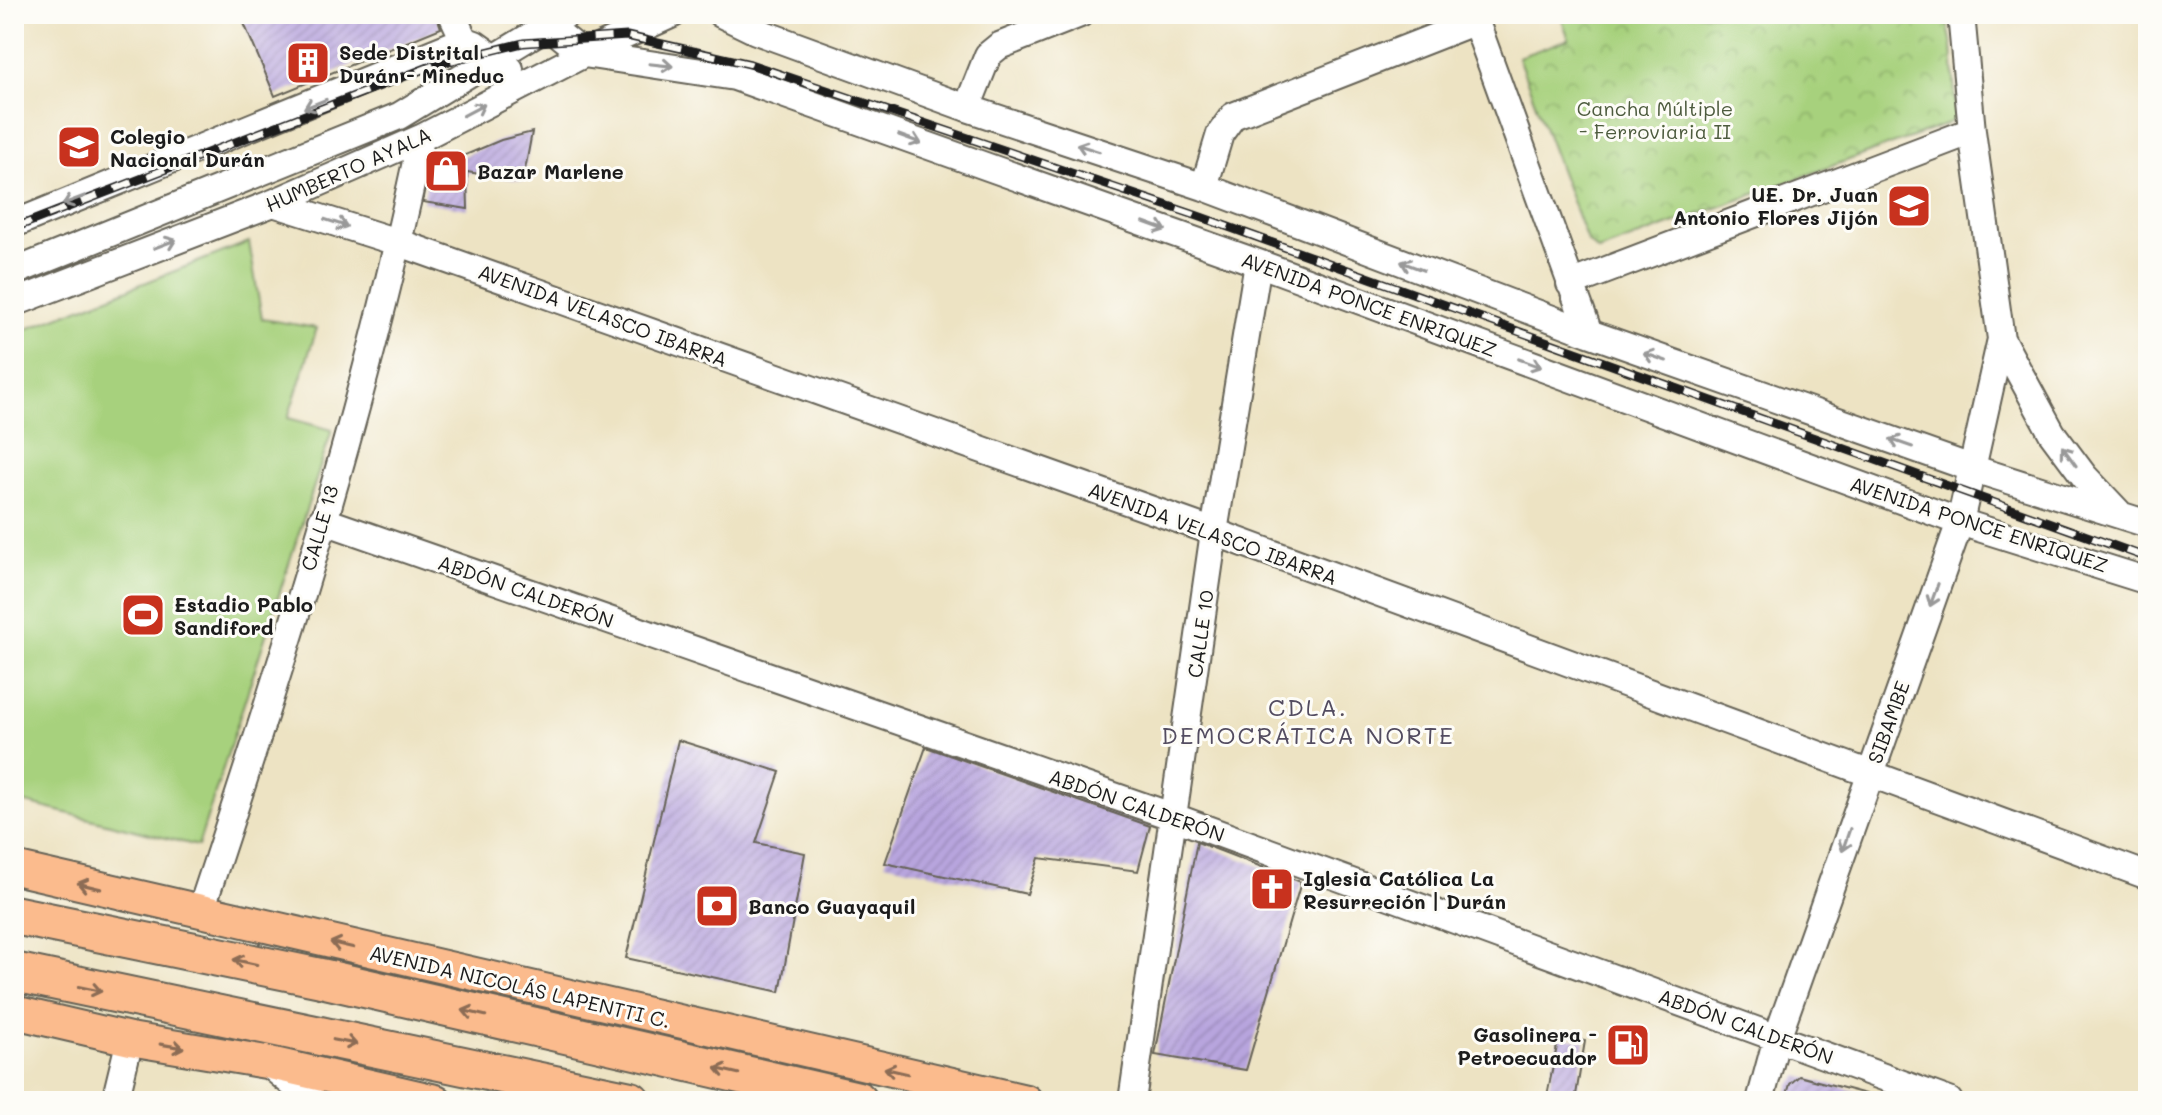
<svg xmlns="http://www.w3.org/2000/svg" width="2162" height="1115" viewBox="0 0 2162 1115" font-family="Mali,sans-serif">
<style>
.grass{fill:#a7d17d;stroke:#62764c;stroke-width:2}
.park{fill:url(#park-crowns);stroke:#62764c;stroke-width:2}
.building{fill:url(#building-hatch)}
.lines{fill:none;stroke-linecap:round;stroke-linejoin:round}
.minor-casing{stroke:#656256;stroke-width:30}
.major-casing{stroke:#656256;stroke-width:36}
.highway-casing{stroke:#656256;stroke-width:42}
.minor{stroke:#fff;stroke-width:26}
.major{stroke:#fbbb8d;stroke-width:32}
.highway{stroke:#fbbb8d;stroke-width:38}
.rail-casing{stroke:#1c1c1c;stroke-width:9}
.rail{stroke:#fdfcf7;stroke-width:6;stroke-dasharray:18;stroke-linecap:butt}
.oneway{stroke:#999}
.oneway2{stroke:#8c6c54}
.labels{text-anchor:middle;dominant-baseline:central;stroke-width:6;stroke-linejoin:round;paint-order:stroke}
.poi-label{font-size:20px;font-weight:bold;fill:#1c1c1c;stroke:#fdfcf7;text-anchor:start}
.park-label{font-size:20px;fill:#4d5b3e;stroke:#fdfcf7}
.street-label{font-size:20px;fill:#1c1c1c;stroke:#fdfcf7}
.quarter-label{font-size:24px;letter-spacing:2px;fill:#534c60;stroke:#fdfcf7}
</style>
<defs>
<pattern id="park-crowns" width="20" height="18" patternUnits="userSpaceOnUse" patternTransform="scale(2)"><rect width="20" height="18" fill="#a7d17d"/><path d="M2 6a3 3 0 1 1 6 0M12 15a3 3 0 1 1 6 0" fill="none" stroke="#8fb36b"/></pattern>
<pattern id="building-hatch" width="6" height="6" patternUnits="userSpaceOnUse" patternTransform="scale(2)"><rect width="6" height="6" fill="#b8a5de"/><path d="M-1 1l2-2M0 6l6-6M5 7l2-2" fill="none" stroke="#9e8dbe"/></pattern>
</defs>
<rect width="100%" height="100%" fill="#fdfcf7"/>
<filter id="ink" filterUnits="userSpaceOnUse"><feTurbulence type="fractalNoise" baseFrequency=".0125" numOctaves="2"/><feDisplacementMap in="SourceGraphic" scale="16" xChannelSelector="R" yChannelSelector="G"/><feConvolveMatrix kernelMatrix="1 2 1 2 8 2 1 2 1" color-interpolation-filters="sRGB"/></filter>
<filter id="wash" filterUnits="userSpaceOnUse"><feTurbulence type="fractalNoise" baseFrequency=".006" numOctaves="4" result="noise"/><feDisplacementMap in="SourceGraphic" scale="32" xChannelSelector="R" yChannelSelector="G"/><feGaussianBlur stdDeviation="1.8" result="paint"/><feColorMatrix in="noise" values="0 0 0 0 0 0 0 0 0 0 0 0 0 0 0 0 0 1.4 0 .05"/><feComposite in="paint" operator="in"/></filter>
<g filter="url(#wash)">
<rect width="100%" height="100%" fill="#ede3c3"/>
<path class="grass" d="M249,242L262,319L317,328L288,418L332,430L198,846L14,800V334Z"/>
<path class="park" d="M1560,14H1945L1952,44L1956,118L1945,125L1598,251L1587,241L1518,57L1569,39Z"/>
<g id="blocks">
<path class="building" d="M240,14H436L441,28L275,96Z
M532,132L523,181L467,172L468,209L423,202L428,178L441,167H437L501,140Z
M678,740L780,772L756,843L805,853L780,992L626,958Z
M926,747L1150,826L1138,871L1039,858L1027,894L885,863Z
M1197,842L1301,882L1246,1070L1155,1055Z
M1559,1036L1585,1041L1575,1101H1546Z
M1799,1076L1866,1094L1865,1101H1785L1790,1084Z"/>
</g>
</g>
<g filter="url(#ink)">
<use href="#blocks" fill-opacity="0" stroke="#656256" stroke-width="2"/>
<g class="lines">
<g class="minor-casing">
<path id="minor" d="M452,14L464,40
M721,14L756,31L967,108L1204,187L1589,333L1974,469L2148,524
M1473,14L1589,333
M1961,14L1972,131L2001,339L2052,433L2084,476L2118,512
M549,26L584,54L735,77L1258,263L1960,522L2148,581
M967,108L988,55L999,46L1080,14
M1204,187L1220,134L1233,116L1476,21
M273,203L400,243L1214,532L2148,876
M14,224L464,40L475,44L510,69
M14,272L399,116L567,14
M1570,284L1972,131
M14,303L273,203L421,138L584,54L673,14
M322,520L1174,817L1949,1101
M200,913C284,660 367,399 421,138
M266,1062L313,1101
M115,1101L130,1039
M1132,1101L1214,532L1258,263
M1760,1101L1777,1038L1960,522L2001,339"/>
</g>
<g class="major-casing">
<path id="major" d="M14,868L1026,1101
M14,1012L130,1039L266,1062L436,1101"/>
</g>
<g class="highway-casing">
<path id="highway" d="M14,915L321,978L858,1101
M14,972L631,1101"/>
</g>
<use href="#minor" class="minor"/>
<use href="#major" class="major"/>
<use href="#highway" class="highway"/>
<g class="rail-casing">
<path id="rail" d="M14,228L434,65L523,43L627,36L750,64L1198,216L2148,558"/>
</g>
<use href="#rail" class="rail"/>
</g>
<defs><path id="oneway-shaft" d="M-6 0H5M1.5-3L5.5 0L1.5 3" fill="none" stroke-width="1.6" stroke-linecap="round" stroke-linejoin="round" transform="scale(2)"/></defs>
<g class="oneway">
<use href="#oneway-shaft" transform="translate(661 65) rotate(6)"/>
<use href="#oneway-shaft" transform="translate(315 104) rotate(158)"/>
<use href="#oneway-shaft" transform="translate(474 110) rotate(-28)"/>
<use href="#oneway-shaft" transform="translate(910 139) rotate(20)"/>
<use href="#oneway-shaft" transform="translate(1088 148) rotate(-162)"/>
<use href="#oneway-shaft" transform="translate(74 200) rotate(159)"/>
<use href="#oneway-shaft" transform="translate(336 223) rotate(18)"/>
<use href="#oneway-shaft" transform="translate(1155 226) rotate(20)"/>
<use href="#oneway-shaft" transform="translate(165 244) rotate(-21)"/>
<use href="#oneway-shaft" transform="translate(1412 266) rotate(-159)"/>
<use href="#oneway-shaft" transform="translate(1655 357) rotate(-161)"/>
<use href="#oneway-shaft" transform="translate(1530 363) rotate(20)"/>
<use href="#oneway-shaft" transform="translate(1901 443) rotate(-161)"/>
<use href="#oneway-shaft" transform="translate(2069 456) rotate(-126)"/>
<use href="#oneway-shaft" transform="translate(1934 595) rotate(110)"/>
<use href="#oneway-shaft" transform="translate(1846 840) rotate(109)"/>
</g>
<g class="oneway2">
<use href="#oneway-shaft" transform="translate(89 886) rotate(-166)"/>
<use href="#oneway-shaft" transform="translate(342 945) rotate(-167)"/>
<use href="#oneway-shaft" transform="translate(245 962) rotate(-168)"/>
<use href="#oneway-shaft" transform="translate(90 989) rotate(12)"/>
<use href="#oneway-shaft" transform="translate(474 1013) rotate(-167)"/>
<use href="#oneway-shaft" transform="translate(345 1042) rotate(11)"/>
<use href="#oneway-shaft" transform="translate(172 1046) rotate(9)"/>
<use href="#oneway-shaft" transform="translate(727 1071) rotate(-167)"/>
<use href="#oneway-shaft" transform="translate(896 1071) rotate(-167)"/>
</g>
</g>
<defs>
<g id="building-square" transform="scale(2.3)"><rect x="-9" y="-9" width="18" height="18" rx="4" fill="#c8321e" stroke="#fdfcf7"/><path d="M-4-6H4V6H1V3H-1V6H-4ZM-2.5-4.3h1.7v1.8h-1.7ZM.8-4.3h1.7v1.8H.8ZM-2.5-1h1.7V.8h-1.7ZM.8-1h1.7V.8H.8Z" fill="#fff"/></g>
<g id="school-square" transform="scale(2.3)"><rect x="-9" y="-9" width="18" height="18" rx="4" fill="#c8321e" stroke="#fdfcf7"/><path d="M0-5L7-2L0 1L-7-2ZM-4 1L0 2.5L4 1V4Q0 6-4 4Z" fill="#fff"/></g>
<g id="shop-square" transform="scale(2.3)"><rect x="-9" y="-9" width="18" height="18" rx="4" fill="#c8321e" stroke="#fdfcf7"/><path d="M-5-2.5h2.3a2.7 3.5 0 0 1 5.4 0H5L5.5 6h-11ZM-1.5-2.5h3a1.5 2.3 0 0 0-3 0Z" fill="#fff"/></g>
<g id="stadium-square" transform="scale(2.3)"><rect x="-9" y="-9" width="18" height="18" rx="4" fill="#c8321e" stroke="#fdfcf7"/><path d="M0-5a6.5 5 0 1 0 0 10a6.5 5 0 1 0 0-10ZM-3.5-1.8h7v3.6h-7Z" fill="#fff"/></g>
<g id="church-square" transform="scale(2.3)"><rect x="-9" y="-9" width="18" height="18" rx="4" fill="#c8321e" stroke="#fdfcf7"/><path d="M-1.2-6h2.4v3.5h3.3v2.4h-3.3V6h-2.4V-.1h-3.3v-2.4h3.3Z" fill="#fff"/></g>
<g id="bank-square" transform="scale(2.3)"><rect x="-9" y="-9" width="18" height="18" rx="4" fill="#c8321e" stroke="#fdfcf7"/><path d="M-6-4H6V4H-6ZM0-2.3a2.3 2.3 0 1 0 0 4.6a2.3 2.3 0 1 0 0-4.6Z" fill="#fff"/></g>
<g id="fuel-square" transform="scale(2.3)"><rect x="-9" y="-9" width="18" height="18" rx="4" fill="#c8321e" stroke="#fdfcf7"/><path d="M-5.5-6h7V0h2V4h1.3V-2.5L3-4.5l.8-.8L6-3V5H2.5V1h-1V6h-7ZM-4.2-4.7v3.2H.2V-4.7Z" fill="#fff"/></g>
</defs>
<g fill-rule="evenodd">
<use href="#building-square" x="308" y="63"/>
<use href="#school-square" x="79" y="147"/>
<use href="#shop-square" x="446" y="171"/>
<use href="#school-square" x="1909" y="206"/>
<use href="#stadium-square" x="143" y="615"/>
<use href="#church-square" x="1272" y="889"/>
<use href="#bank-square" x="717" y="906"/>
<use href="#fuel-square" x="1628" y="1045"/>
</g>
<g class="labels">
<g class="poi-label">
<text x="339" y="52">Sede Distrital<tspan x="339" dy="23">Durán - Mineduc</tspan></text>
<text x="110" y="136">Colegio<tspan x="110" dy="23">Nacional Durán</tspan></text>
<text x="477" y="171">Bazar Marlene</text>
<text x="1878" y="194" text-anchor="end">UE. Dr. Juan<tspan x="1878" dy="23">Antonio Flores Jijón</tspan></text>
<text x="174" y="604">Estadio Pablo<tspan x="174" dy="23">Sandiford</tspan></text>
<text x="1303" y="878">Iglesia Católica La<tspan x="1303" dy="23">Resurreción | Durán</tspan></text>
<text x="748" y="906">Banco Guayaquil</text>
<text x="1597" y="1034" text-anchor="end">Gasolinera -<tspan x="1597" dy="23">Petroecuador</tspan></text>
</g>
<g class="park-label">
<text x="1655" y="108">Cancha Múltiple<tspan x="1655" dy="23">- Ferroviaria II</tspan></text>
</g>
<g class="street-label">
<text transform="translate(348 169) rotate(-24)">HUMBERTO AYALA</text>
<text transform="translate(1369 304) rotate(20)">AVENIDA PONCE ENRIQUEZ</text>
<text transform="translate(603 315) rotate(20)">AVENIDA VELASCO IBARRA</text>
<text transform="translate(1979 524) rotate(18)">AVENIDA PONCE ENRIQUEZ</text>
<text transform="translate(319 528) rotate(-74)">CALLE 13</text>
<text transform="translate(1213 533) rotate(20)">AVENIDA VELASCO IBARRA</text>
<text transform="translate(526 591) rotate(19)">ABDÓN CALDERÓN</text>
<text transform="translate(1200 634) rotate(-82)">CALLE 10</text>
<text transform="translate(1888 722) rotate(-70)">SIBAMBE</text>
<text transform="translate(1137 805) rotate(19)">ABDÓN CALDERÓN</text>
<text transform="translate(520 986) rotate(13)">AVENIDA NICOLÁS LAPENTTI C.</text>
<text transform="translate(1746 1026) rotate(20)">ABDÓN CALDERÓN</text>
</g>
<g class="quarter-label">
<text x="1308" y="706">CDLA.<tspan x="1308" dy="28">DEMOCRÁTICA NORTE</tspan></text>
</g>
</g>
<rect width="2162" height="1115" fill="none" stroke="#fdfcf7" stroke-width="48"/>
</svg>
